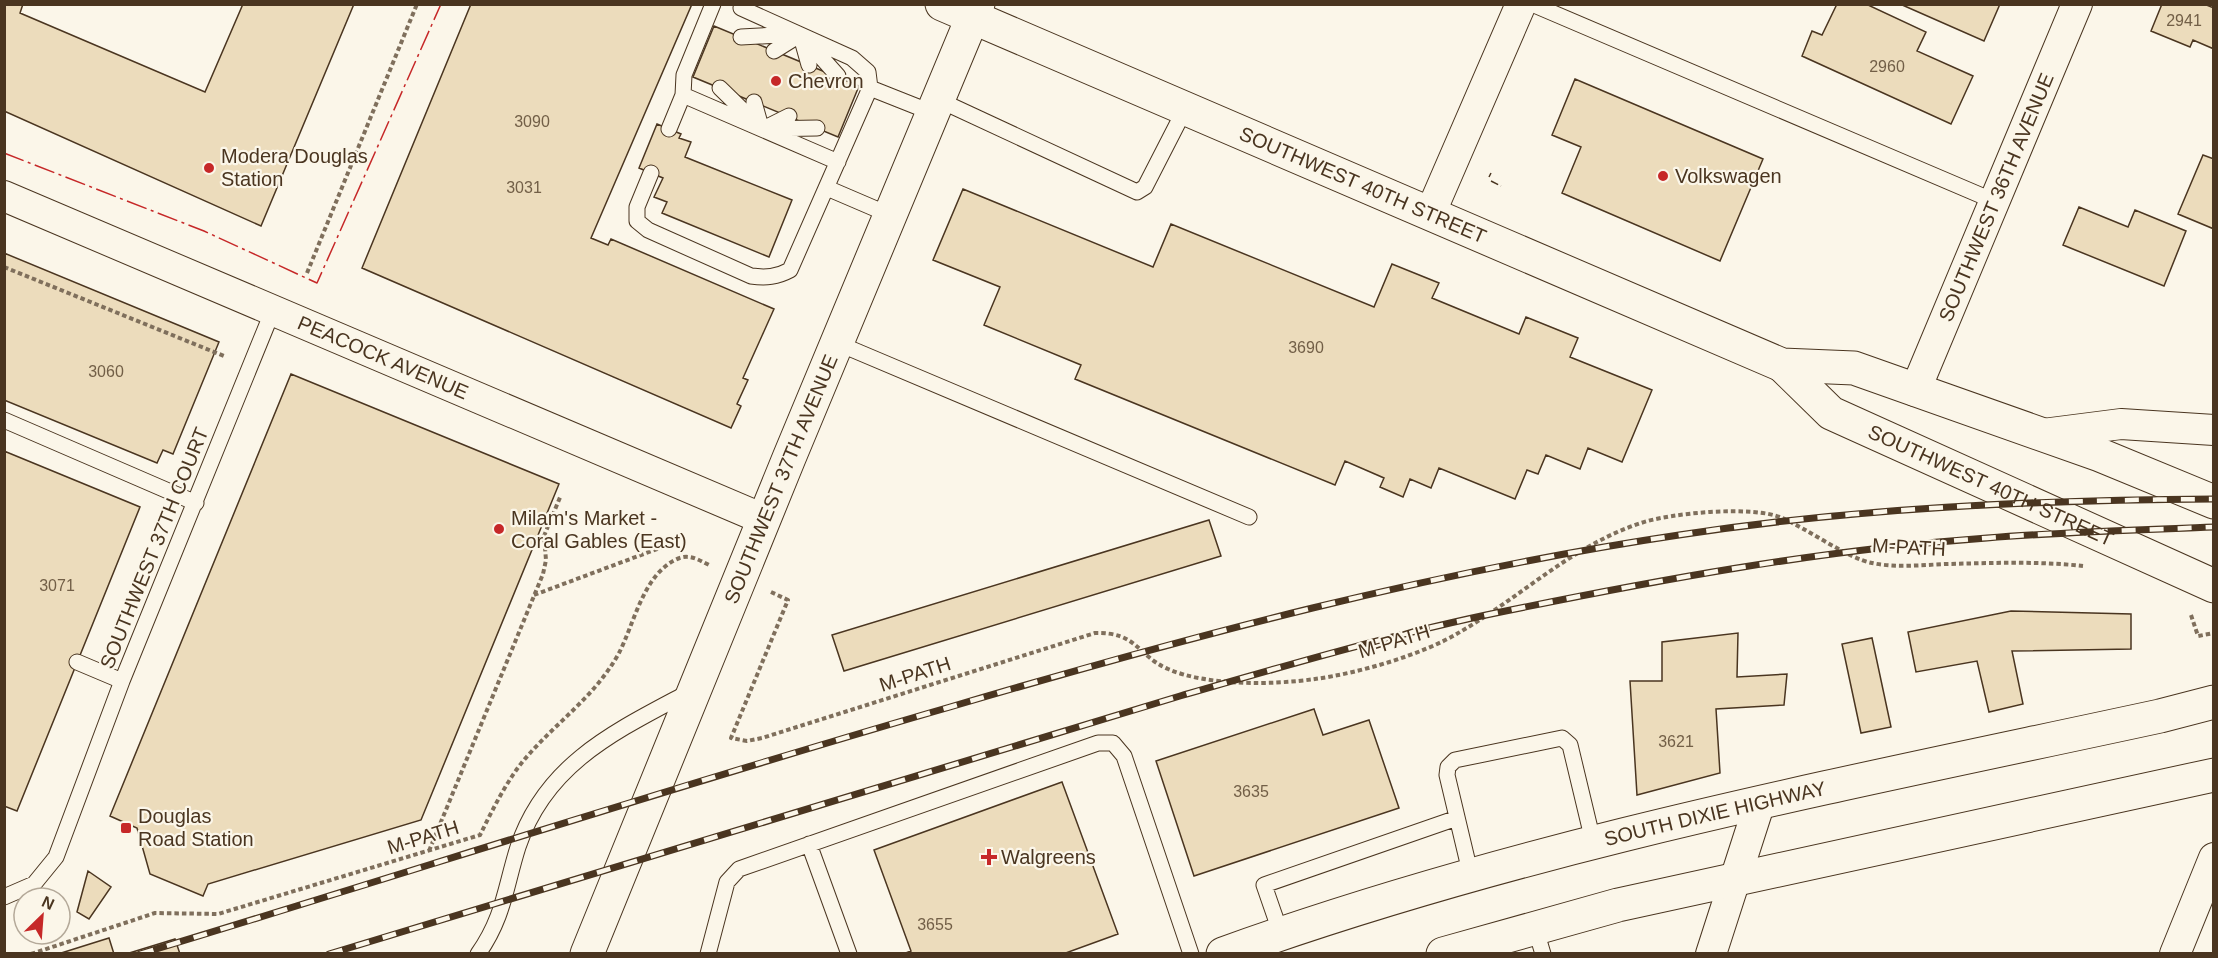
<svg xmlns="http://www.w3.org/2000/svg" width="2218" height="958" viewBox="0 0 2218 958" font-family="Arial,sans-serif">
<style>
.building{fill:#ecdcbc;stroke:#4a3520;stroke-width:1.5}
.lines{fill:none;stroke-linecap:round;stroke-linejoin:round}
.lane-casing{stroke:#4a3520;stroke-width:17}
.street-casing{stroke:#4a3520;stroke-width:32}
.secondary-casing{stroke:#4a3520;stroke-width:35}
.primary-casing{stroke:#4a3520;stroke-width:35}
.highway-casing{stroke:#4a3520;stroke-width:35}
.path{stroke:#7f6f5c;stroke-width:4;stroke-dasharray:4.5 3;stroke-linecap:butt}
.lane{stroke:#fbf6e9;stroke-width:15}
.street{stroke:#fbf6e9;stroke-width:30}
.secondary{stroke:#fbf6e9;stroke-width:33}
.primary{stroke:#fbf6e9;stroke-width:33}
.highway{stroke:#fbf6e9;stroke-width:33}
.rail-casing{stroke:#4a3520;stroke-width:7}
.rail{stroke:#fbf6e9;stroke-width:4.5;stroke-dasharray:14;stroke-linecap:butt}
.fence{stroke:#4a3520;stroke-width:1.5;stroke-dasharray:8 3;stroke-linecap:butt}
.power{stroke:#c62828;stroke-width:1.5;stroke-dasharray:21 4.5 3 4.5;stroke-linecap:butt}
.poi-dot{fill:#c62828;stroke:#fbf6e9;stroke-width:2}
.labels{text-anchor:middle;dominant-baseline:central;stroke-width:4.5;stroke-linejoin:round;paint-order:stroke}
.number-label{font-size:16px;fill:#725f47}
.poi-label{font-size:20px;fill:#4a3520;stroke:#fbf6e9;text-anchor:start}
.street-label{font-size:20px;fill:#4a3520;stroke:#fbf6e9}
</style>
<rect width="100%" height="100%" fill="#fbf6e9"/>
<path class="building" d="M4,4H23L20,13L205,92L243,4H354L261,226L4,111Z
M471,4H692L591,238L608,245L611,239L774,309L743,378L748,380L737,404L741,406L731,428L362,268Z
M1837,4H1866L1926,32L1917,51L1973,76L1951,124L1802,56L1812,31L1822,35Z
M1900,4H2000L1984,41Z
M2162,4H2204L2214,8V49L2193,40L2190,47L2151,31Z
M714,26L859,86L838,137L693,77Z
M1575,79L1763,159L1720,261L1562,193L1581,147L1552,135Z
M657,124L681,134L679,138L691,142L685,157L792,200L769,257L662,213L667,202L654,197L663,178L639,168Z
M2203,155L2214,159V229L2178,214Z
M963,189L1153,267L1171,224L1374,307L1392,264L1439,283L1432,298L1519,334L1526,317L1578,338L1570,357L1652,390L1622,462L1588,448L1580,469L1546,455L1538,474L1527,470L1515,499L1439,468L1431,488L1410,479L1403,497L1380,487L1384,478L1345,461L1335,485L1075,379L1081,365L984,325L1000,287L933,260Z
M2079,207L2128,227L2135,210L2186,231L2164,286L2063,245Z
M4,253L219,342L173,454L163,450L157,463L4,400Z
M291,374L559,484L421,820L208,884L203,896L150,874L137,828L110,816Z
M4,451L140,507L17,811L4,806Z
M1209,520L1221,556L844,671L832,635Z
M2011,611L2131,614V649L2012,651L2023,704L1989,712L1977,661L1916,672L1908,632Z
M1738,633L1737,677L1787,674L1784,705L1716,709L1720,773L1637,795L1630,681H1662V642Z
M1872,638L1891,727L1861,733L1842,644Z
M1314,709L1323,735L1369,720L1399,808L1194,876L1156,761Z
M1062,782L1118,934L1063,954H903L911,951L874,850Z
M88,871L111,887L89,919L77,912Z
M109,938L114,954H58Z
M175,939L180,954H126Z"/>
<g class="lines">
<g class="lane-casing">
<path id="lane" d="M1532,4L1994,201
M741,37L797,34
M805,39L838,76
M802,40L809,65
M774,51L798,36
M720,88L762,129L817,128
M870,88L933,113
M683,95L838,162
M939,100L1137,192L1145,187L1185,109
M754,102L761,127
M767,127L789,116
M669,129L683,95L684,75L713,4
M651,173L637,207V221L648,230L751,276C766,278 777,277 790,270L870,88L868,72L852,58L741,8L742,4
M827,188L890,215
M837,343L1249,517
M4,420L196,503
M77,662L122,681
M809,844L849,954
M1471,876L1447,775L1448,767L1455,760L1562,738L1570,745L1593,841
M4,897L34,884L56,857L122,681L273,310
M1535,927L1543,954
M1281,934L1264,885L1457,818
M478,954C504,917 505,888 518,847C546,763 616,731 689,692
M708,954L727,882L739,869L1098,743H1113L1124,756L1191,954"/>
</g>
<g class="street-casing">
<g id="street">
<path id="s1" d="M4,196L763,519"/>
<path d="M1430,214L1521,4"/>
<path id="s2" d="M1915,391L2077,4"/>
<path d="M2043,434L2121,424L2214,430"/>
<path d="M1711,954L1760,802"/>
<path d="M2175,954L2214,858"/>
</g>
</g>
<g class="secondary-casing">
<g id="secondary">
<path id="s3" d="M587,954L789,458L978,4"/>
</g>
</g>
<g class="primary-casing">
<g id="primary">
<path id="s4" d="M942,4L1782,365L1854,368L2100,455L2214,502"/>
<path id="s5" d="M1782,365L1831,413L2214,586"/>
</g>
</g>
<g class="highway-casing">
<g id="highway">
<path id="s6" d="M1223,954C1528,844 1845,784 2160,716L2214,702"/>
<path d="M1443,954L1618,905L2214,775"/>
</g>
</g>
<path class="path" d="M4,267L224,356
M307,273L417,4
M771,592L788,600L731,738L747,741L762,738L1095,633C1138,632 1136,655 1168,669C1207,686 1273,685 1315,679C1359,673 1422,655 1460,632C1521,597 1573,545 1641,523C1670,513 1754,505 1782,518C1806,528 1849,559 1872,563C1896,568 1921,565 1946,564C1992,563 2037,561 2083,566
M534,595L665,546
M2191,615L2198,636L2214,633
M429,851L543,574L546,560L544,536L561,495
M31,954L155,913L218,914L480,835C493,809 506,782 524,760C555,723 595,697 619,653C634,624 643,576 675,560C688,553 697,559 709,565"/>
<use href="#lane" class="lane"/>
<use href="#street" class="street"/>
<use href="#secondary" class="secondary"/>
<use href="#primary" class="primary"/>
<use href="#highway" class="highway"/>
<g class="rail-casing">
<path id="rail" d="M140,954C410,872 679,785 950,707C1191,636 1430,572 1679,535C1856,508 2035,500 2214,499
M329,954L1180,696C1281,667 1383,637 1486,615C1651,581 1819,550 1987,538C2062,532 2138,530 2214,527"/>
</g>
<use href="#rail" class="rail"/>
<path class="fence" d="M1489,177L1491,173
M1491,181L1501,186"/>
<path class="power" d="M4,153L204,231L317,283L441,4"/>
</g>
<g class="poi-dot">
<circle cx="776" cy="81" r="6"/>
<circle cx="209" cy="168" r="6"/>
<circle cx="1663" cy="176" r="6"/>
<circle cx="499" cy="529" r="6"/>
<rect x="120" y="822" width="12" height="12" rx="3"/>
<path d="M986 848h6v6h6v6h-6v6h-6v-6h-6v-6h6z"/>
</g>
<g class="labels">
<g class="number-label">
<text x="2184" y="20">2941</text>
<text x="1887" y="66">2960</text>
<text x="532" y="121">3090</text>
<text x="524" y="187">3031</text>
<text x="1306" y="347">3690</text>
<text x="106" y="371">3060</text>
<text x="57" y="585">3071</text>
<text x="1676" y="741">3621</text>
<text x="1251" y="791">3635</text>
<text x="935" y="924">3655</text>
</g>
<g class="poi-label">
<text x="788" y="81">Chevron</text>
<text x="221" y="156">Modera Douglas<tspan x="221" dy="23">Station</tspan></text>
<text x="1675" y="176">Volkswagen</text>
<text x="511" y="518">Milam's Market -<tspan x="511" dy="23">Coral Gables (East)</tspan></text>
<text x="138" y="816">Douglas<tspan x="138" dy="23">Road Station</tspan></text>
<text x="1001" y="857">Walgreens</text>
</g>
<g class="street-label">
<text stroke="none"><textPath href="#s4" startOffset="458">SOUTHWEST 40TH STREET</textPath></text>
<text stroke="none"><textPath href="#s2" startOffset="210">SOUTHWEST 36TH AVENUE</textPath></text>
<text stroke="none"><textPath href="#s1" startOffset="412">PEACOCK AVENUE</textPath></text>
<text stroke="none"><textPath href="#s3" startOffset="513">SOUTHWEST 37TH AVENUE</textPath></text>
<text stroke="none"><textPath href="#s5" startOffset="244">SOUTHWEST 40TH STREET</textPath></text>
<text transform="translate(1909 547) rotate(3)">M-PATH</text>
<text transform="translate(154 548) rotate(-68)">SOUTHWEST 37TH COURT</text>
<text transform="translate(1394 641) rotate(-17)">M-PATH</text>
<text transform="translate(915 674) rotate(-18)">M-PATH</text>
<text stroke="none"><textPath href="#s6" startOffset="512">SOUTH DIXIE HIGHWAY</textPath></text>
<text transform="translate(423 837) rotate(-17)">M-PATH</text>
</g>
</g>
<rect width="2218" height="958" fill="none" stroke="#4a3520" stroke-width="12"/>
<g transform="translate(42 916) rotate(25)"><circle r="28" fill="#fbf6e9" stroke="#b4a999" stroke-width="1.5"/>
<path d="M0-4.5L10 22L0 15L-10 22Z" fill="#c62828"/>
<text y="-9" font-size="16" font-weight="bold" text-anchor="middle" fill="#4a3520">N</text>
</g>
</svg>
